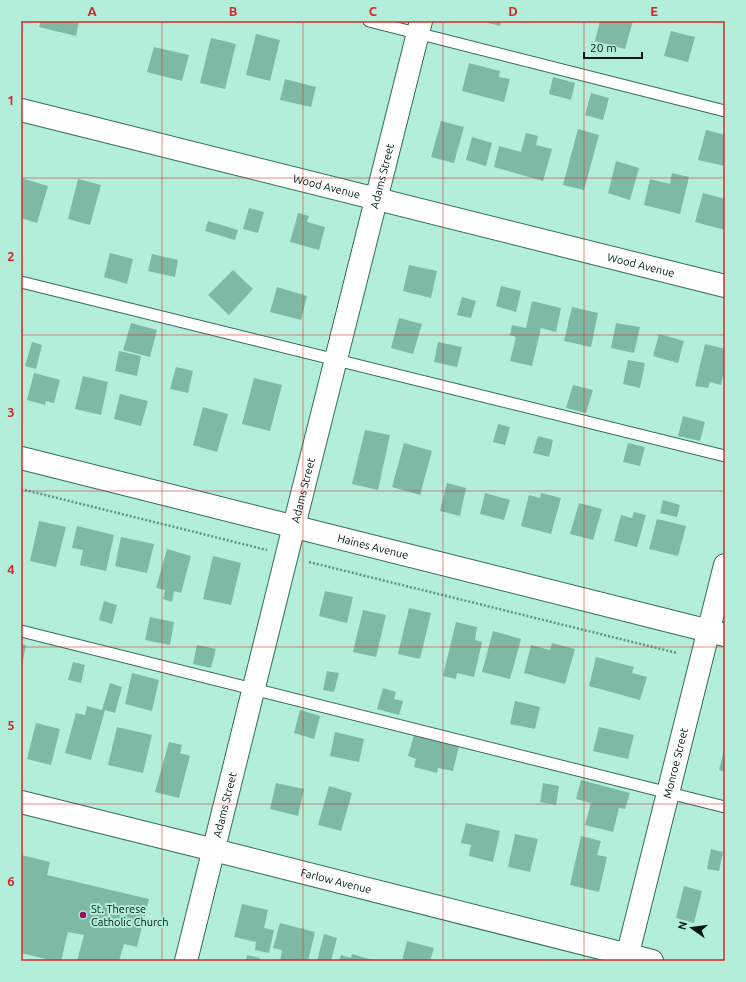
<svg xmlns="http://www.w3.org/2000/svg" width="746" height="982" viewBox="0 0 746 982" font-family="Ubuntu,sans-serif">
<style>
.building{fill:#7eb9a6}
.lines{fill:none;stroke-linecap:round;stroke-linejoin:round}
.lane-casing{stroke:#336d5d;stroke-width:13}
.street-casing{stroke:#336d5d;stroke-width:24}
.secondary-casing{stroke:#336d5d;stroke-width:24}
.path{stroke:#649082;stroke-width:2.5;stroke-dasharray:2 2;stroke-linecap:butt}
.lane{stroke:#fff;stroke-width:11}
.street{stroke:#fff;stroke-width:22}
.secondary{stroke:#fff;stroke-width:22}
.grid{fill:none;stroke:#d62828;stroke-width:1;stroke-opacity:0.55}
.poi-dot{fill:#9a0e60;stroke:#b2eeda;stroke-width:1.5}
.labels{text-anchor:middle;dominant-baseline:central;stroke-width:4;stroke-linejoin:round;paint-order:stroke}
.street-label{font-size:11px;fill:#021913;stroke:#b2eeda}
.poi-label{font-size:11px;fill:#021913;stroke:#b2eeda;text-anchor:start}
.neatline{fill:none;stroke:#d62828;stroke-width:1.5}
.grid-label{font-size:13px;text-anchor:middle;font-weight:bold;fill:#d62828}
</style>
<rect width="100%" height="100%" fill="#b2eeda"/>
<path class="building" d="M41,21H79L76,36L39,27Z
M481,21H501L500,26Z
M600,21H633L625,49L595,41Z
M671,31L695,37L688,62L664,56Z
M256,34L280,40L270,81L246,75Z
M211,38L236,44L225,89L200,83Z
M154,47L189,55L182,81L147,72Z
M469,63L500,71L499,77L510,79L504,102L462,91Z
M553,77L575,83L571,100L549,94Z
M285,79L316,87L311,107L280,100Z
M591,93L609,98L603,120L585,115Z
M441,121L464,127L454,163L431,157Z
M578,129L599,135L584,190L563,185Z
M706,130L725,135V166L698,160Z
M526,133L538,136L536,145L552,149L543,181L494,167L499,146L521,152Z
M472,137L492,143L486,166L466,160Z
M616,161L639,168L630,200L608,193Z
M672,173L689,177L680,214L644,205L650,179L670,184Z
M21,178L48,186L37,223L21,218Z
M78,179L101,185L90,225L68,219Z
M703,193L725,199V230L695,222Z
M249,208L264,212L258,233L243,229Z
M298,213L309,216L307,222L325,227L319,250L290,242Z
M208,221L238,230L235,240L205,231Z
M110,253L133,259L127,284L104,277Z
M152,254L178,260L175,277L148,271Z
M409,265L437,271L431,298L403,291Z
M233,270L253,289L229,315L208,295Z
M501,286L521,291L516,312L496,306Z
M277,287L307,296L301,320L270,312Z
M462,297L476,301L471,318L457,315Z
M532,301L561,308L556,332L541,328L532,366L510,361L516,337L510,335L512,325L526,328Z
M572,307L598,313L591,347L564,341Z
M399,318L422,324L413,354L391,348Z
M131,323L157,330L150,357L123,350Z
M616,323L640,327L634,353L611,348Z
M659,334L684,341L678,363L653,356Z
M32,342L42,345L36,369L25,366Z
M438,342L462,347L457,367L434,362Z
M705,344L725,349V368L721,385L710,382L708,388L695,386Z
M119,351L141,356L137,376L115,371Z
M628,360L645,363L640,388L623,384Z
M176,367L193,371L188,393L170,389Z
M34,373L60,380L54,403L46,401L45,405L27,400Z
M83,376L108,382L101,415L75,409Z
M254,378L282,385L270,431L242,424Z
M573,385L593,390L586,413L566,408Z
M120,394L148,401L141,426L114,419Z
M203,407L228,414L217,452L193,445Z
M683,416L705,422L700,441L678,436Z
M498,424L510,427L505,445L493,442Z
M365,430L390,435L378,490L352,484Z
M538,436L553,440L549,457L533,453Z
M404,443L432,451L420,495L392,487Z
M628,443L645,447L640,466L623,462Z
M447,483L466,488L460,516L440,511Z
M485,493L510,500L504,520L480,514Z
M541,493L561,498L551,534L521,526L529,495L540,498Z
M663,500L680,505L677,517L660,513Z
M579,503L602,509L593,540L570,534Z
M634,512L646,515L637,547L614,541L621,515L632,518Z
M657,519L686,526L678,556L649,549Z
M39,521L66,527L56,567L30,561Z
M77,526L114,535L106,571L80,565L83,550L72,548Z
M121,537L154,544L147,573L115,566Z
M167,549L191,556L181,593L174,591L172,602L163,599L165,590L156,588Z
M213,556L241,563L231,605L203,599Z
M325,591L353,597L347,623L319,616Z
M104,601L117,605L112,624L99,620Z
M409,608L431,613L420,659L398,654Z
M363,610L386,615L376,657L353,652Z
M150,617L174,622L170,645L145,640Z
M456,622L477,627L475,640L482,642L474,677L457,673L456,679L443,676Z
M493,631L521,639L510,679L482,672Z
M552,643L575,649L565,684L524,673L531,645L550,650Z
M21,644L26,645L22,666H21Z
M197,645L216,649L211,668L193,664Z
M596,657L634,667L632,673L647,677L640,700L589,686Z
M73,662L85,665L81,683L68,680Z
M327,671L339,673L334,692L323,690Z
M132,673L159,680L152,711L125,704Z
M110,683L122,687L115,713L105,710L91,760L65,753L76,713L85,715L87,706L102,710Z
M383,688L396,692L394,699L403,701L399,715L377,709Z
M515,701L540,707L535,729L510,724Z
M300,710L320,716L314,739L294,733Z
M36,723L60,729L51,765L27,759Z
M117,727L152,735L143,773L108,765Z
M599,727L634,735L628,759L593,751Z
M335,732L364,739L359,762L330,756Z
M414,735L459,746L453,771L438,768L437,773L414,767L416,759L408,756Z
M169,742L182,745L180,753L190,756L179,798L155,792Z
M725,747V772L719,770Z
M581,780L630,793L625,809L619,808L613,832L585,825L591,803L576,799Z
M276,783L304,789L298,816L270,809Z
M543,783L559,786L556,805L540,802Z
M329,786L352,793L341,831L318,825Z
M466,823L500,831L493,862L469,856L471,845L461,843Z
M515,834L538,839L530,872L508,867Z
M581,836L601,841L597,855L607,857L599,892L570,885Z
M711,849L723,852L719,871L707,869Z
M21,855L50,862L47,875L149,899L137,947L124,944L119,961H77L84,935L68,932L61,961H54L21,953Z
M684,886L702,891L694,923L676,918Z
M242,904L268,910L264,928L274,930L269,953L255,950L256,942L234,937Z
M280,923L315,932L308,961H280L282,950L273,948Z
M324,934L337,938L331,961H317Z
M407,941L434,948L430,961H402Z
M352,954L376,961H339L341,955L351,958Z
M247,955L260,958L259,961H246Z"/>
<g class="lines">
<g class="lane-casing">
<path id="lane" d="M369,21L725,111
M21,282L725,456
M21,631L725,807"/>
</g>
<g class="street-casing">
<g id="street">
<path id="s1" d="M21,110L725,286"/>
<path id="s2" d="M21,802L214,850L652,961"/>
<path id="s3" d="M186,961L294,526L421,21"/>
<path id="s4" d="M626,961L725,565"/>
</g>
</g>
<g class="secondary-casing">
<g id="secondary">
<path id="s5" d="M21,458L725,635"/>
</g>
</g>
<path class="path" d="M21,489L267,550
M309,562L677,653
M724,665H725"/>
<use href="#lane" class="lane"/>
<use href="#street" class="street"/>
<use href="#secondary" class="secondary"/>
</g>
<path class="grid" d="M162,21V961M303,21V961M443,21V961M584,21V961M21,178H725M21,335H725M21,491H725M21,647H725M21,804H725"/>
<circle class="poi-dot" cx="83" cy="915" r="4"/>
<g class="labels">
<g class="street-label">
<text stroke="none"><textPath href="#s3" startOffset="809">Adams Street</textPath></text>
<text stroke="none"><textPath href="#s1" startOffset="315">Wood Avenue</textPath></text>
<text stroke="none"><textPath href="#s1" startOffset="639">Wood Avenue</textPath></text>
<text stroke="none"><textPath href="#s3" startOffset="485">Adams Street</textPath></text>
<text stroke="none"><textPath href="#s5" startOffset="363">Haines Avenue</textPath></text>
<text stroke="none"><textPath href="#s4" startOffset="204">Monroe Street</textPath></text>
<text stroke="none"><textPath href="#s3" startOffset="161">Adams Street</textPath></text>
<text stroke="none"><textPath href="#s2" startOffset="325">Farlow Avenue</textPath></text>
</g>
<g class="poi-label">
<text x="91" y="909">St. Therese<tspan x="91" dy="13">Catholic Church</tspan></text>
</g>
</g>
<rect width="746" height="982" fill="none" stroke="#b2eeda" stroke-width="44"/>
<g transform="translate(692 928) rotate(284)" stroke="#b2eeda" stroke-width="3" paint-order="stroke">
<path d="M0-3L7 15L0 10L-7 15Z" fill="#021913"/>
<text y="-6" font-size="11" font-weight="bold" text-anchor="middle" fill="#021913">N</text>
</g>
<path d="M584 52v6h58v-6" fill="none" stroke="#021913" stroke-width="2"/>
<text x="590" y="52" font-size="12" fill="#021913" stroke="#b2eeda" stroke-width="3" paint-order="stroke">20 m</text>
<rect x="22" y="22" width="702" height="938" class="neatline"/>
<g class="grid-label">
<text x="92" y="16">A</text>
<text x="233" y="16">B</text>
<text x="373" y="16">C</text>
<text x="513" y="16">D</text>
<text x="654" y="16">E</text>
<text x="11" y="105">1</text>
<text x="11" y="261">2</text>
<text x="11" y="417">3</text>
<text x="11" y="574">4</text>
<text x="11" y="730">5</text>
<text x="11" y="886">6</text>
</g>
</svg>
